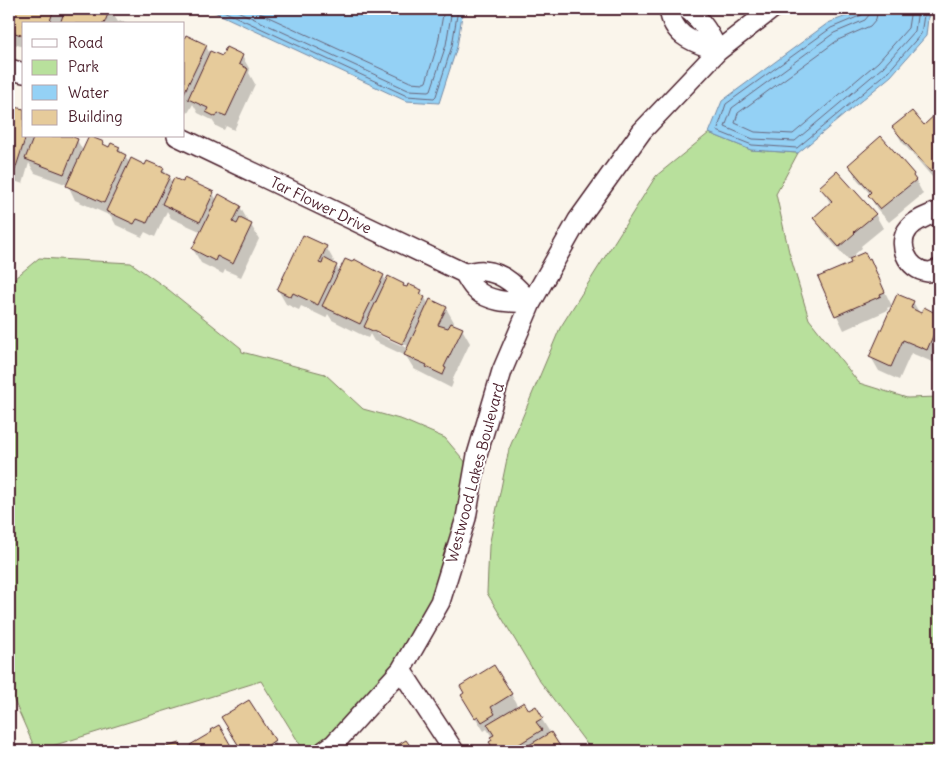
<svg xmlns="http://www.w3.org/2000/svg" width="948" height="760" viewBox="0 0 948 760" font-family="Delius,sans-serif">
<style>
.green{fill:#b8e09c;stroke:#818064}
.water{fill:#94d1f5;stroke:#768aa4}
.shadow{fill:#0003;fill-rule:evenodd}
.lines{fill:none;stroke-linecap:round;stroke-linejoin:round}
.shore{stroke:#68667c;stroke-width:1}
.building{fill:#e6cb9b;stroke:#4a1f2b}
.street-casing{stroke:#4a1f2b;stroke-width:22}
.street{stroke:#fff;stroke-width:19}
.labels{text-anchor:middle;dominant-baseline:central;stroke-width:4;stroke-linejoin:round;paint-order:stroke}
.street-label{font-size:15px;fill:#4a1f2b;stroke:#fff}
</style>
<rect width="100%" height="100%" fill="#faf5eb"/>
<filter id="ink" filterUnits="userSpaceOnUse"><feTurbulence type="fractalNoise" baseFrequency=".02" numOctaves="2"/><feDisplacementMap in="SourceGraphic" scale="10" xChannelSelector="R" yChannelSelector="G"/><feConvolveMatrix kernelMatrix="1 2 1 2 8 2 1 2 1" color-interpolation-filters="sRGB"/></filter>
<g filter="url(#ink)">
<path class="green" d="M709,133L751,150L798,153L776,194L789,252L809,319L859,383L907,398L939,397V751H592L539,680L487,593L489,546L509,449L560,328L656,176Z
M39,258L131,263L169,290L241,348L242,352L325,374L363,409L403,420L445,438L467,464L458,515L432,597L395,663L329,736L308,751H304L261,681L36,751L9,689V283Z"/>
<path class="water" d="M208,9H463L457,47L439,103L406,101Z
M865,9H929L926,36L891,76L798,153L751,150L709,133L722,101L828,23Z"/>
<path class="shadow" d="M9,9H62L65,13L67,9H110L118,22L122,21L127,24H24V47L14,44L9,34Z
M184,41L206,46L210,54L222,57L242,56L250,70L249,73L255,84L234,130L226,126L224,130L216,126L212,120L198,113L193,104L188,113L184,110Z
M10,107L24,136H71L77,140L83,151L103,143L106,147L119,148L130,164L163,169L173,184L213,193L217,201L220,196L240,207L248,221L247,223L251,225L259,239L241,277L225,270L223,274L201,263L193,249L202,232L171,218L167,211L155,237L145,232L142,237L116,225L111,216L75,200L68,185L35,173L29,163L23,184L9,179Z
M939,113V185L902,142L894,128L924,126Z
M849,165L913,175L923,194L889,222L877,209L869,195L870,194L857,179Z
M821,188L875,214L883,228L861,246L862,248L848,260L823,232L815,218L831,204Z
M326,247L334,261L333,264L336,266L340,272L383,276L387,282L403,285L405,288L421,291L429,305L446,308L454,322L453,325L462,329L470,343L452,381L453,383L451,388L414,369L406,356L374,341L370,334L368,338L332,320L328,314L326,318L301,306L299,310L286,304L278,290ZM376,331L408,346L407,348L376,334Z
M869,260L892,306L887,308L888,310L844,330L819,278Z
M913,302L920,314H922L924,309L939,316V353L935,363L911,353L899,380L879,371L871,357Z
M511,694L518,707L529,712L535,708L561,751H496L491,743L493,741L492,737L487,729L484,731L462,696Z
M248,701L274,741L280,751H243L230,732Z"/>
<g class="lines">
<path class="shore" d="M219,9L407,96L434,98L436,96L452,46L458,9
M233,9L408,90L429,91L431,90L446,45L452,9
M251,9L410,82L424,83L426,82L438,43L444,9
M864,9L862,15L831,28L726,104L717,131L752,145L797,148L888,72L921,34L925,9
M870,9L869,15L865,20L834,33L732,108L725,127L753,139L795,141L883,67L915,31L918,9
M878,9L876,19L870,26L838,40L738,113L735,123L755,132L793,134L878,62L908,28L911,9"/>
</g>
<path class="building" d="M11,9H54L49,24H24V36L9,31V17Z
M65,9H110L104,24H60Z
M186,35L207,45L184,93V39Z
M226,47L243,55L239,64L248,69L226,116L218,113L216,117L206,112L208,108L188,99L210,51L222,56Z
M939,85V100L932,92Z
M9,106L24,109V136H26L15,170L9,168Z
M912,111L924,125L939,111V164L931,172L892,127Z
M34,136H71L78,139L64,174L25,159Z
M89,136L104,142L103,144L109,147L111,143L120,147L118,151L126,155L104,203L66,186Z
M881,136L914,174L913,176L916,180L880,209L868,195L871,192L848,165Z
M131,158L145,165L147,161L154,164L164,168L162,172L170,176L147,223L137,219L134,224L106,211Z
M837,171L876,214L854,232L855,233L839,247L813,218L832,201L819,187Z
M174,178L183,182L184,178L214,192L200,222L162,204Z
M219,194L241,206L233,222L237,224L240,218L252,224L233,264L217,256L215,261L192,249Z
M303,235L327,246L319,263L322,264L324,258L337,265L318,305L293,293L291,297L277,290Z
M865,252L868,259L870,258L885,292L880,294L881,296L835,316L818,277L851,263L849,259Z
M345,259L352,262L354,259L384,275L360,324L322,306Z
M388,276L404,284L403,286L407,287L408,284L422,290L420,294L425,297L402,344L364,327Z
M897,294L914,301L911,308L921,313L924,307L939,315V322L927,350L903,340L891,367L869,357Z
M430,299L447,307L438,325L448,328L451,323L463,328L444,367L446,368L443,375L426,367L427,365L404,355Z
M494,665L512,694L491,707L495,714L482,722L478,716L475,718L461,695L464,693L460,686Z
M249,700L275,740L264,748L261,743L260,744L262,748L258,751H242L221,717Z
M524,702L529,710L536,706L543,718L536,722L542,730L508,751H495L489,742L492,740L490,737L494,735L487,724Z
M219,725L234,751H194L190,745L212,732L210,730Z
M551,732L563,751H519Z
M406,740L414,751H388Z
M180,743L182,751H154Z"/>
<g class="lines">
<g class="street-casing">
<path id="street" d="M669,9C673,38 695,42 718,51
M687,9C702,20 710,34 718,51
M9,69L24,73
M177,136L464,273C468,279 471,286 476,290C491,303 512,302 531,303
M939,211C930,215 915,220 909,228C896,243 907,270 928,272C931,272 936,270 939,269
M464,273C470,273 478,270 484,271C505,273 518,288 531,303
M401,670L454,751
M324,751L334,744L401,670L440,602L466,518L477,455L502,371L531,303L578,220L642,131L718,51L772,9"/>
</g>
<use href="#street" class="street"/>
</g>
</g>
<g class="labels">
<g class="street-label">
<text transform="translate(321 205) rotate(26)">Tar Flower Drive</text>
<text transform="translate(475 473) rotate(-75)">Westwood Lakes Boulevard</text>
</g>
</g>
<rect width="948" height="760" fill="none" stroke="#fff" stroke-width="30"/>
<rect x="15" y="15" width="918" height="730" fill="none" stroke="#4a1f2b" stroke-width="2" filter="url(#ink)"/>
<rect x="22" y="22" width="162" height="115" fill="#ffffff" stroke="#b7a5aa"/>
<rect x="32" y="39" width="25" height="8" fill="#ffffff" stroke="#b7a5aa"/>
<text x="68" y="48" font-size="15" fill="#4a1f2b">Road</text>
<rect x="32" y="60" width="25" height="15" fill="#b8e09c" stroke="#b7a5aa"/>
<text x="68" y="72" font-size="15" fill="#4a1f2b">Park</text>
<rect x="32" y="85" width="25" height="15" fill="#94d1f5" stroke="#b7a5aa"/>
<text x="68" y="98" font-size="15" fill="#4a1f2b">Water</text>
<rect x="32" y="110" width="25" height="15" fill="#e6cb9b" stroke="#b7a5aa"/>
<text x="68" y="122" font-size="15" fill="#4a1f2b">Building</text>
</svg>
